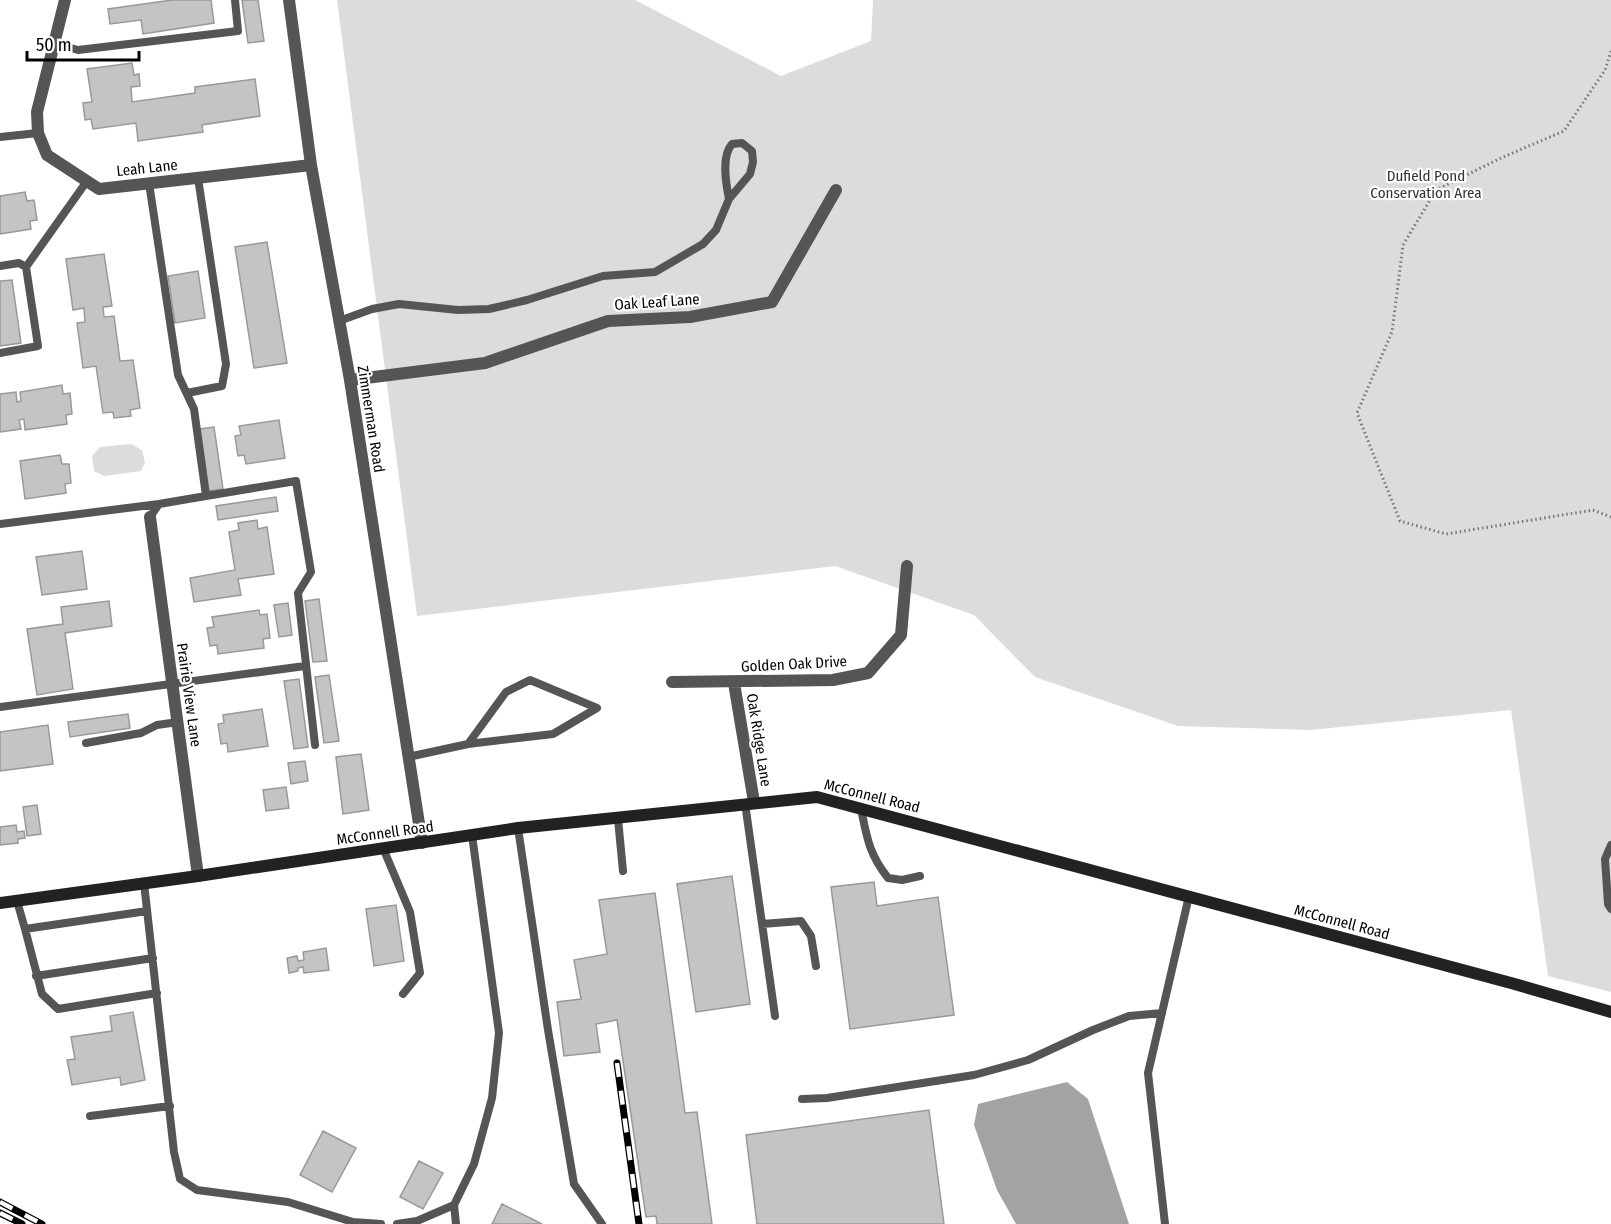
<svg xmlns="http://www.w3.org/2000/svg" width="1611" height="1224" viewBox="0 0 1611 1224" font-family="'Fira Sans Condensed',sans-serif">
<style>
.green{fill:#dcdcdc}
.water{fill:#a3a3a3}
.building{fill:#c4c4c4;stroke:#999;stroke-width:1.5}
.lines{fill:none;stroke-linecap:round;stroke-linejoin:round}
.path{stroke:#777;stroke-width:3;stroke-dasharray:1.5 3;stroke-linecap:butt}
.lane{stroke:#555;stroke-width:8}
.street{stroke:#555;stroke-width:12}
.secondary{stroke:#222;stroke-width:12}
.rail-casing{stroke:#000;stroke-width:7}
.rail{stroke:#fff;stroke-width:4.5;stroke-dasharray:14;stroke-linecap:butt}
.labels{text-anchor:middle;dominant-baseline:central;stroke-width:4.5;stroke-linejoin:round;paint-order:stroke}
.street-label{font-size:15px;fill:#000;stroke:#fff}
.park-label{font-size:15px;fill:#333;stroke:#fff}
</style>
<rect width="100%" height="100%" fill="#fff"/>
<path class="green" d="M337,0H635L781,76L871,41L873,0H1611V992L1548,976L1511,710L1310,730L1178,726L1035,677L974,615L835,566L417,616Z
M131,444L142,450L145,463L141,471L104,476L94,471L92,456L100,447Z"/>
<path class="water" d="M1067,1082L1088,1099L1129,1224H1016L997,1190L974,1125L978,1104Z"/>
<path class="building" d="M172,0H211L214,23L143,34L141,20L110,24L108,9Z
M242,0H258L264,41L248,43Z
M132,63L134,75L139,74L140,86L131,87L132,102L195,93V87L255,79L260,116L202,125L203,132L138,141L136,123L93,129L91,119L85,120L83,103L92,102L87,69Z
M25,192L27,201L34,200L37,220L30,221L31,229L0,234V196Z
M267,242L287,363L254,368L235,247Z
M104,254L112,306L103,307L104,317L114,316L120,361L133,360L140,408L130,410L131,416L114,418L113,412L103,413L96,366L83,368L77,323L85,322L84,308L73,310L66,259Z
M198,271L205,318L175,323L168,276Z
M12,280L21,343L0,346V281Z
M62,385L63,394L70,393L72,414L66,415L67,424L25,430L24,419L19,420L21,429L0,432V394L16,392L17,402L21,401L20,392Z
M279,420L285,458L246,464L244,455L238,456L235,436L241,435L239,426Z
M214,427L223,489L209,491L200,429Z
M60,455L62,464H69L71,483L65,484L66,493L25,499L20,461Z
M276,497L278,511L218,520L216,506Z
M257,520L258,529L267,527L274,574L238,579L241,595L194,602L190,578L235,570L229,532L239,530L238,523Z
M82,551L87,589L42,595L36,557Z
M319,599L327,661L313,662L305,601Z
M109,601L112,626L65,633L73,689L37,695L27,629L63,624L61,607Z
M288,603L292,635L279,637L274,605Z
M259,610L260,615L267,614L270,638L263,639L264,648L218,654L217,645L210,646L207,628L214,627L212,617Z
M329,675L339,741L324,743L315,677Z
M299,679L308,747L294,749L284,681Z
M262,709L268,746L228,752L227,743L221,744L218,724L224,723L223,715Z
M128,714L130,728L70,737L68,722Z
M48,725L53,764L0,771V732Z
M361,754L369,810L343,814L336,757Z
M305,761L308,781L291,784L288,763Z
M286,787L289,808L266,811L263,790Z
M37,805L41,834L27,836L23,807Z
M16,825L17,832L24,831L25,838L18,839V843L0,845V827Z
M732,876L750,1004L696,1012L677,884Z
M874,882L877,906L938,897L954,1015L850,1029L831,887Z
M655,893L685,1113L697,1112L712,1224H657L656,1216L646,1217L617,1020L596,1024L600,1052L564,1056L557,1002L581,999L574,960L607,954L599,900Z
M396,905L404,961L374,966L366,909Z
M326,948L329,970L304,973L303,967L298,968V971L289,973L287,958L297,956L298,961L304,960L303,952Z
M133,1012L145,1080L121,1085L120,1077L72,1085L67,1060L75,1059L71,1037L112,1031L110,1016Z
M929,1110L944,1224H757L746,1135Z
M323,1131L356,1148L332,1192L300,1175Z
M419,1161L443,1173L423,1209L400,1197Z
M502,1204L542,1224H492Z"/>
<g class="lines">
<path class="path" d="M1611,51L1605,70L1564,131L1501,158L1436,190L1403,245L1392,332L1357,413L1400,521L1446,534L1593,510L1611,517"/>
<path class="lane" d="M53,43L78,50L238,31L235,0
M0,137L38,133
M149,183L178,375L194,409L206,496L159,504L150,517
M0,266L19,263L26,267
M339,321L372,309L399,304L458,310L489,309L527,300L603,276L655,272L703,244L716,230L729,199L750,174L753,162L752,151L742,143L732,144C721,156 726,184 729,199
M0,353L38,346L26,267L87,181
M187,393L222,386L226,364L198,178
M206,496L296,481L311,572L298,593L315,745
M0,524L159,504
M0,707L305,666
M86,743L141,733L157,725L178,722
M408,757L468,744L553,734L597,708L530,680L506,692L468,744
M745,803L775,1016
M861,809C867,838 869,854 888,878L902,880L920,876
M618,819L623,871
M518,828L548,1030L574,1184L602,1224
M1611,845L1605,859L1608,904L1611,909
M383,848L410,912L420,973L403,994
M144,883L174,1152L180,1179L197,1190L288,1202L353,1222L381,1224
M17,901L25,929L147,911
M762,924L801,921L811,936L816,966
M25,929L42,994L58,1009L157,993
M36,976L153,958
M802,1099L827,1098L974,1075L1028,1060L1093,1030L1129,1016L1162,1013
M90,1116L170,1106
M454,1205L456,1224
M397,1224L417,1221L454,1205L474,1164L492,1098L499,1033L472,835
M1165,1224L1148,1073L1189,896"/>
<path class="street" d="M65,0L37,112L38,133L47,155L99,189L311,165
M289,0L311,165L350,380L422,843
M350,380L485,363L608,321L690,317L772,302L836,190
M150,517L198,876
M672,682L833,680L868,673L901,635L907,566
M734,683L754,802"/>
<path class="secondary" d="M0,903L198,876L518,828L817,797L1511,983L1611,1012"/>
<g class="rail-casing">
<path id="rail" d="M617,1063L639,1224
M0,1202L42,1224
M0,1213L22,1224"/>
</g>
<use href="#rail" class="rail"/>
</g>
<g class="labels">
<g class="street-label">
<text transform="translate(147 168) rotate(-6)">Leah Lane</text>
<text transform="translate(657 302) rotate(-4)">Oak Leaf Lane</text>
<text transform="translate(371 419) rotate(81)">Zimmerman Road</text>
<text transform="translate(794 664) rotate(-3)">Golden Oak Drive</text>
<text transform="translate(189 695) rotate(82)">Prairie View Lane</text>
<text transform="translate(759 740) rotate(81)">Oak Ridge Lane</text>
<text transform="translate(872 796) rotate(14)">McConnell Road</text>
<text transform="translate(385 833) rotate(-8)">McConnell Road</text>
<text transform="translate(1342 922) rotate(15)">McConnell Road</text>
</g>
<g class="park-label">
<text x="1426" y="176">Dufield Pond<tspan x="1426" dy="17">Conservation Area</tspan></text>
</g>
</g>
<path d="M27 51v9h112v-9" fill="none" stroke="#000000" stroke-width="3"/>
<text x="36" y="51" font-size="18" fill="#000000" stroke="#ffffff" stroke-width="4.5" paint-order="stroke">50 m</text>
</svg>
